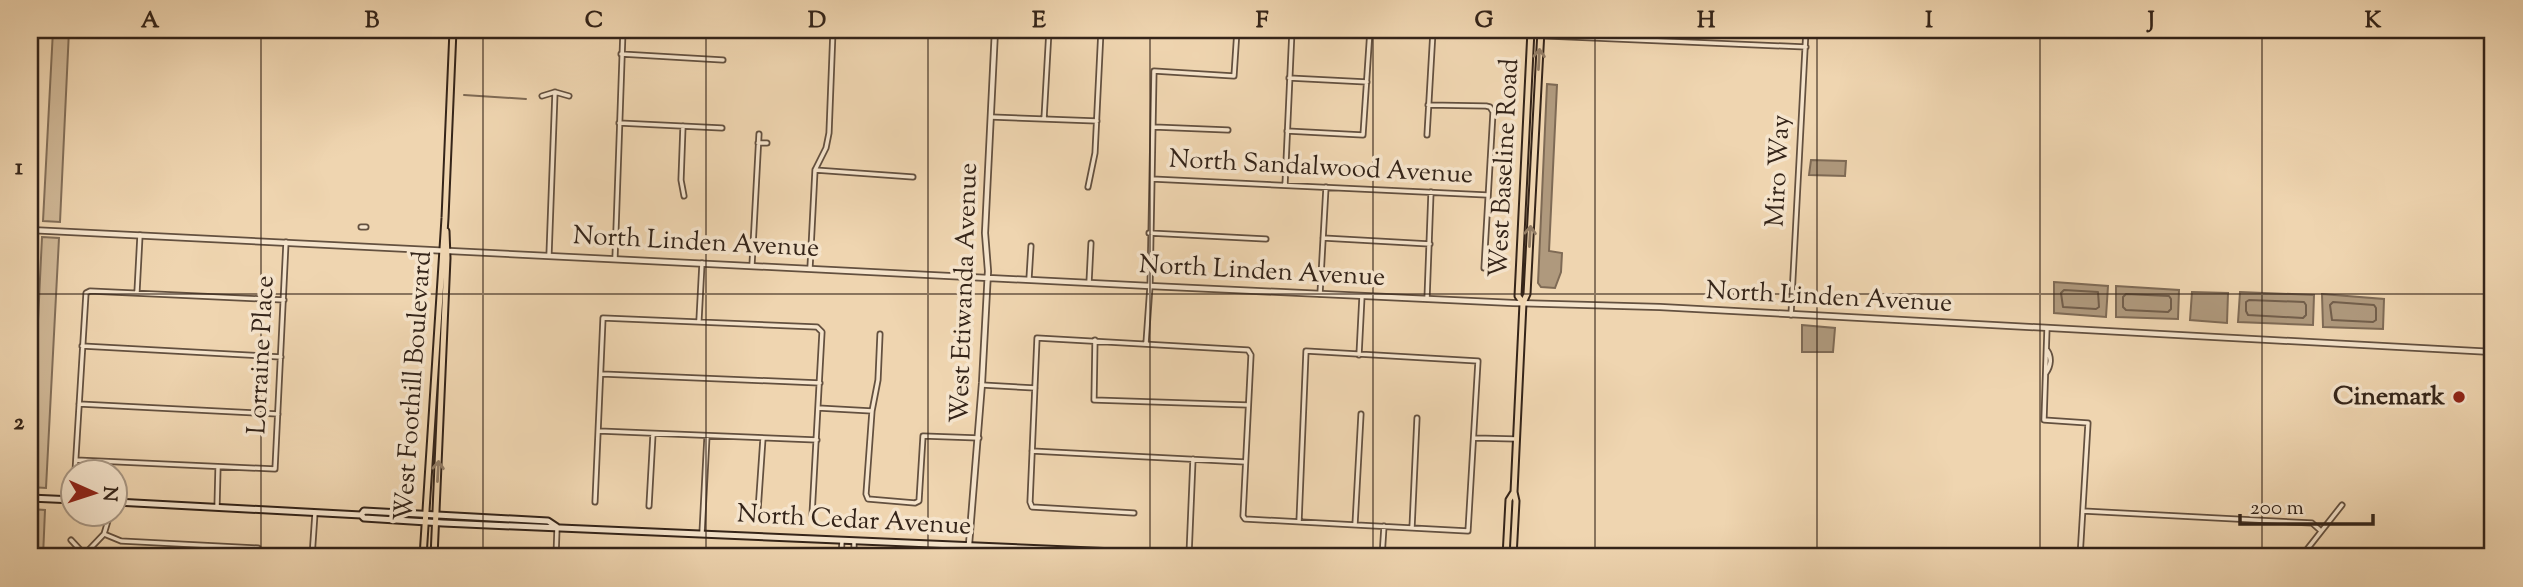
<svg xmlns="http://www.w3.org/2000/svg" width="2523" height="587" viewBox="0 0 2523 587" font-family="'Sorts Mill Goudy',serif">
<style>
.green{fill:#cfb796;stroke:#826e58;stroke-width:2}
.water{fill:#af997d;stroke:#7e6a55;stroke-width:2}
.lines{fill:none;stroke-linecap:round;stroke-linejoin:round}
.shore{stroke:#725e4b;stroke-width:2}
.stream{stroke:#7e6a55;stroke-width:2}
.minor-casing{stroke:#63503f;stroke-width:7}
.tertiary-casing{stroke:#63503f;stroke-width:8}
.secondary-casing{stroke:#342419;stroke-width:9}
.primary-casing{stroke:#342419;stroke-width:9}
.minor{stroke:#f5e4cc;stroke-width:3.5}
.tertiary{stroke:#f5e4cc;stroke-width:4.5}
.secondary{stroke:#f5e4cc;stroke-width:5}
.primary{stroke:#efd5b0;stroke-width:5}
.oneway{stroke:#927c64}
.grid{fill:none;stroke:#342419;stroke-width:2;stroke-opacity:0.55}
.poi-dot{fill:#8f2418;stroke:#f5e4cc;stroke-width:2.5}
.labels{text-anchor:middle;dominant-baseline:central;stroke-width:7;stroke-linejoin:round;paint-order:stroke}
.street-label{font-size:26px;fill:#342419;stroke:#f5e4cc}
.poi-label{font-size:26px;font-weight:bold;fill:#342419;stroke:#f5e4cc;text-anchor:end}
.neatline{fill:none;stroke:#342419;stroke-width:2.5}
.grid-label{font-size:23px;text-anchor:middle;font-weight:bold;fill:#342419}
</style>
<rect width="100%" height="100%" fill="#efd5b0"/>
<filter id="stains"><feTurbulence type="fractalNoise" baseFrequency=".00286" numOctaves="4"/><feColorMatrix values="0 0 0 0 .2 0 0 0 0 .09 0 0 0 0 .02 0 0 0 .5 -.17"/></filter>
<radialGradient id="worn" r=".72"><stop offset=".6" stop-color="#630" stop-opacity="0"/><stop offset="1" stop-color="#630" stop-opacity=".3"/></radialGradient>
<path class="green" d="M53,30H69L60,222L43,221Z
M42,237L59,238L46,488L30,487Z
M30,509L45,510L43,557H30Z"/>
<path class="water" d="M1547,84L1557,85L1549,251L1562,253L1561,272L1555,288L1541,287L1538,283Z
M1811,160L1846,161L1845,176L1809,175Z
M2054,282L2108,286L2106,317L2054,313Z
M2116,286L2179,290L2178,319L2116,317Z
M2192,292L2228,293L2227,323L2190,320Z
M2240,292L2314,295L2313,325L2238,322Z
M2322,294L2384,299L2383,329L2323,327Z
M1802,325L1835,328L1833,352H1802Z"/>
<g class="lines">
<path class="shore" d="M2064,290L2098,292L2099,307L2096,309L2063,307L2061,293Z
M2126,294L2169,296L2171,299V309L2168,312L2126,310L2123,307V297Z
M2249,300L2304,302L2306,305V315L2303,318L2248,315L2246,311V302Z
M2333,302L2374,305L2376,308V320L2373,322L2332,320L2330,305Z"/>
<path class="stream" d="M464,95L526,99"/>
<g class="minor-casing">
<path id="minor" d="M1407,30L1806,47
M621,54L723,60
M1289,78L1367,82
M542,96L555,92L569,96
M1428,105L1486,106L1490,107L1493,112L1484,268
M991,117L1097,121
M1044,119L1049,30
M619,123L722,128
M683,126L681,180L684,196
M1154,127L1228,130
M1287,131L1363,135L1370,30
M1427,135L1433,31
M758,143H767
M815,170L913,177
M1152,179L1487,195
M1285,185L1292,30
M1088,187L1095,153L1101,30
M361,227H366
M1149,233L1266,239
M1323,238L1430,244
M549,255L555,92
M615,258L623,30
M752,265L759,134
M810,268L815,170L826,148L829,133L833,30
M1029,279L1031,246
M1089,283L1091,243
M137,292L140,235
M1320,294L1326,187
M1427,299L1431,192
M1791,315L1806,30
M699,320L702,263
M2047,328L2044,420L2088,423L2080,557
M880,334L878,380L872,411L866,494L868,499L915,503L919,501L923,436L979,438
M1095,340L1094,400L1248,405
M1146,343L1150,286L1154,71L1234,76L1237,30
M82,346L281,357
M1359,355L1362,296
M2046,373C2051,366 2052,357 2047,350
M602,374L820,383
M982,385L1035,388
M79,404L278,414
M818,408L872,411
M599,431L817,440
M1475,438L1516,439
M1032,451L1245,462
M76,460L275,469L286,242
M75,472L86,293L90,291L284,300
M595,502L603,318L817,327L822,332L812,515
M649,506L653,434
M217,507L218,468
M758,511L763,438
M2083,511L2312,523L2321,531
M1134,513L1032,507L1030,502L1037,338L1248,350L1251,355L1243,516L1245,519C1319,523 1394,527 1468,531L1478,361L1306,351L1299,522
M1355,525L1361,414
M1412,528L1417,418
M702,533L707,436
M104,534L121,541L258,548L257,557
M71,540L85,555
M1189,555L1193,459
M82,557L104,534L110,514
M312,557L315,513
M556,557L557,528
M841,557L842,541
M854,557V542
M1382,557L1384,526
M2301,557L2342,505"/>
</g>
<g class="tertiary-casing">
<path id="tertiary" d="M30,230L1150,286L1513,303L1660,307L2493,352
M968,557L982,383L988,271L985,233L995,30"/>
</g>
<g class="secondary-casing">
<path id="secondary" d="M30,498L74,500
M116,502L361,515L364,518L443,523L1233,557
M361,515L364,511L548,521L557,527"/>
</g>
<g class="primary-casing">
<path id="primary" d="M1523,303L1518,296L1531,30
M423,557L445,218L453,30
M434,557L447,258L446,231
M1506,557L1509,500L1514,492
M1513,557L1516,501L1514,492L1523,303L1527,294L1541,30"/>
</g>
<use href="#minor" class="minor"/>
<use href="#tertiary" class="tertiary"/>
<use href="#secondary" class="secondary"/>
<use href="#primary" class="primary"/>
</g>
<defs><path id="oneway-shaft" d="M-6 0H5M1.5-3L5.5 0L1.5 3" fill="none" stroke-width="1.6" stroke-linecap="round" stroke-linejoin="round" transform="scale(1.75)"/></defs>
<g class="oneway">
<use href="#oneway-shaft" transform="translate(1539 59) rotate(-87)"/>
<use href="#oneway-shaft" transform="translate(1530 236) rotate(-87)"/>
<use href="#oneway-shaft" transform="translate(438 471) rotate(-87)"/>
</g>
<path class="grid" d="M261,30V557M483,30V557M706,30V557M928,30V557M1150,30V557M1373,30V557M1595,30V557M1817,30V557M2040,30V557M2262,30V557M30,294H2493"/>
<circle class="poi-dot" cx="2459" cy="397" r="7"/>
<g class="labels">
<g class="street-label">
<text transform="translate(1321 168) rotate(3)">North Sandalwood Avenue</text>
<text transform="translate(1505 168) rotate(-87)">West Baseline Road</text>
<text transform="translate(1779 171) rotate(-87)">Miro Way</text>
<text transform="translate(696 243) rotate(3)">North Linden Avenue</text>
<text transform="translate(1262 272) rotate(3)">North Linden Avenue</text>
<text transform="translate(965 293) rotate(-88)">West Etiwanda Avenue</text>
<text transform="translate(1829 298) rotate(3)">North Linden Avenue</text>
<text transform="translate(262 355) rotate(-87)">Lorraine Place</text>
<text transform="translate(414 386) rotate(-86)">West Foothill Boulevard</text>
<text transform="translate(854 521) rotate(3)">North Cedar Avenue</text>
</g>
<g class="poi-label">
<text x="2445" y="397">Cinemark</text>
</g>
</g>
<rect width="2523" height="587" fill="none" stroke="#efd5b0" stroke-width="77"/>
<g transform="translate(94 493) rotate(93)"><circle r="33" fill="#f5e4cc" stroke="#a89784" stroke-width="2"/>
<path d="M0-5L12 26L0 18L-12 26Z" fill="#8f2418"/>
<text y="-10" font-size="19" font-weight="bold" text-anchor="middle" fill="#342419">N</text>
</g>
<path d="M2240 514v10h133v-10" fill="none" stroke="#342419" stroke-width="3.5"/>
<text x="2250" y="514" font-size="21" fill="#342419" stroke="#f5e4cc" stroke-width="5" paint-order="stroke">200 m</text>
<rect x="38" y="38" width="2446" height="510" class="neatline"/>
<g class="grid-label">
<text x="150" y="27">A</text>
<text x="372" y="27">B</text>
<text x="594" y="27">C</text>
<text x="817" y="27">D</text>
<text x="1039" y="27">E</text>
<text x="1262" y="27">F</text>
<text x="1484" y="27">G</text>
<text x="1706" y="27">H</text>
<text x="1929" y="27">I</text>
<text x="2151" y="27">J</text>
<text x="2373" y="27">K</text>
<text x="19" y="174">1</text>
<text x="19" y="429">2</text>
</g>
<rect width="100%" height="100%" filter="url(#stains)"/>
<rect width="100%" height="100%" fill="url(#worn)"/>
</svg>
